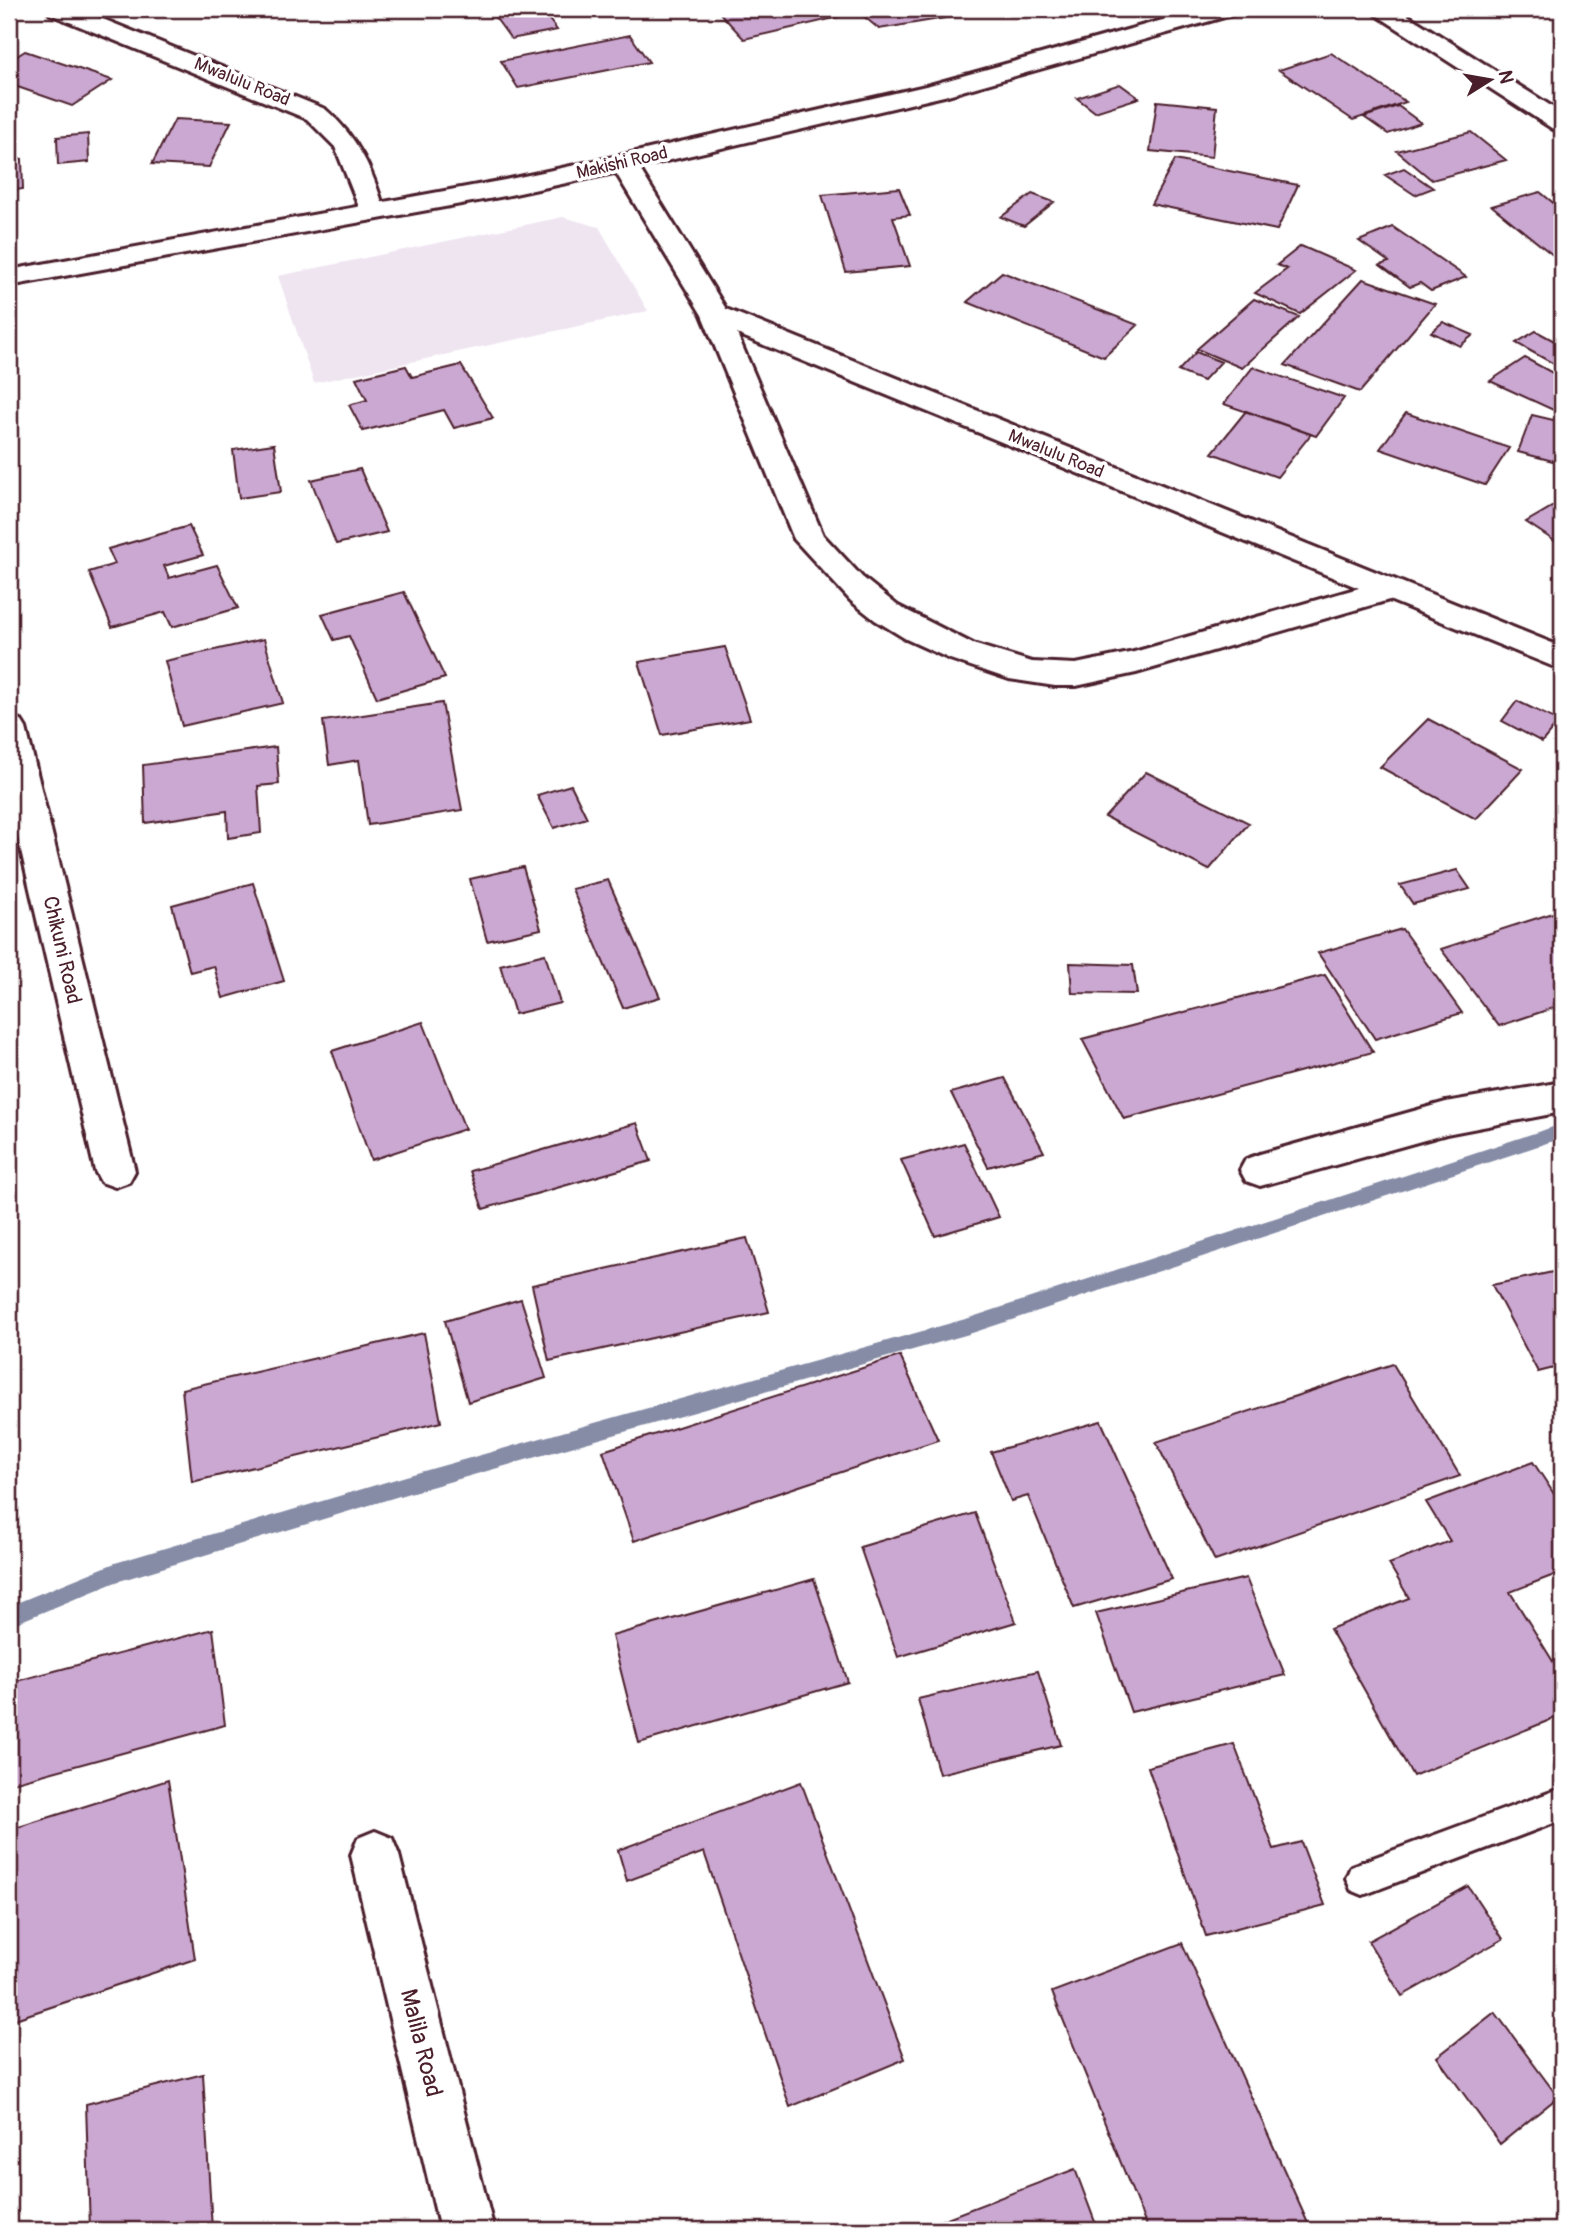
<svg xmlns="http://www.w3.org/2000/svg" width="1571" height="2239" viewBox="0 0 1571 2239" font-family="Pangolin,sans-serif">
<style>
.built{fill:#efe5f1}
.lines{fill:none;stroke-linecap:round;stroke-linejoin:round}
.stream{fill:#868ca6;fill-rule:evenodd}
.building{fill:#cba8d1;stroke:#4a1f2b;stroke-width:2}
.service-casing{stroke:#4a1f2b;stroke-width:6}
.minor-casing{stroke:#4a1f2b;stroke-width:6}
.secondary-casing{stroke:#4a1f2b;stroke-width:6}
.service{fill:#fff;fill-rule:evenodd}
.minor{fill:#fff;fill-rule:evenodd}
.secondary{fill:#fff;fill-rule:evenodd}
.labels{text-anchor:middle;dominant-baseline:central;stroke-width:7;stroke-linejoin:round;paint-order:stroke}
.far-street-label{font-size:18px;fill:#4a1f2b;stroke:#fff}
.street-label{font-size:21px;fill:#4a1f2b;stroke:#fff}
.near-street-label{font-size:24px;fill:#4a1f2b;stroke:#fff}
</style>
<rect width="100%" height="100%" fill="#fff"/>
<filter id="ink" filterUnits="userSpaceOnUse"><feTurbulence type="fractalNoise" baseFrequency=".0143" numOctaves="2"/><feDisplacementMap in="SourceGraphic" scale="14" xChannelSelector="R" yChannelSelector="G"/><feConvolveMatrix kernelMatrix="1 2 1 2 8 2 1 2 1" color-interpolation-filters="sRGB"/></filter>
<g filter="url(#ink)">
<path class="built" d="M563,217L599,227L648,311L314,383L278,276Z"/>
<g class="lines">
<path class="stream" d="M1562,1124V1138L969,1334L406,1494L116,1582L9,1626V1606L115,1563L406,1476L969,1318Z"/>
</g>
<path class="building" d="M513,9H541L557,30L511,39L492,13Z
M729,9H831L839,17L744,39L718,11Z
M855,9H971L975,13L879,29Z
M630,35L649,62L518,88L501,61Z
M25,51L112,80L72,106L9,84V61Z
M1331,53L1406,102L1353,120L1279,70Z
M1120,84L1139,98L1095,112L1077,98Z
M1157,101L1217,107L1212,157L1150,151Z
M1398,106L1421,123L1388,134L1364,117Z
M1398,106L1421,123L1388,134L1364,117Z
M175,119L231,122L209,167L152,164Z
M1471,132L1506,160L1432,180L1397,151Z
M88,134L89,162L58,165L57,137Z
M22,159L23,189L9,191V161Z
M1175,160L1298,185L1277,230L1151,204Z
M1404,168L1433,188L1415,195L1385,175Z
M899,188L910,215L893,217L910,266L846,272L822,195Z
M899,188L910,215L893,217L910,266L846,272L822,195Z
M1540,192L1562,210V254L1554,256L1492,206Z
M1032,194L1054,202L1024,226L1001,217Z
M1393,227L1466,277L1431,291L1420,283L1410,287L1380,265L1389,262L1359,241Z
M1301,246L1356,270L1300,314L1255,293L1287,269L1277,265Z
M1002,272L1138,325L1104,357L967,302Z
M1363,279L1435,304L1360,392L1285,365Z
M1254,299L1299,317L1242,368L1197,349Z
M1443,322L1473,335L1460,346L1431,332Z
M1536,331L1562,345V358L1554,364L1516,343Z
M1196,352L1221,362L1203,381L1178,371Z
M1525,358L1562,378V414L1490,381Z
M461,365L493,418L454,428L444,410L363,431L349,405L367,400L356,378L406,366L412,377Z
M1253,367L1344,398L1316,436L1224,404Z
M1246,411L1311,434L1277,477L1212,453Z
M1406,413L1509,448L1485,485L1380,449Z
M1532,415L1562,422V436L1553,461L1518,452Z
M274,444L281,492L239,498L233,450Z
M360,469L387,532L336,544L311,480Z
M1562,501V546L1526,522Z
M189,526L203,555L164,566L169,578L217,565L238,608L172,627L165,612L112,627L89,572L115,564L108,549Z
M404,592L445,678L377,698L349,636L334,640L322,614Z
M264,639L283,703L182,726L165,661Z
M725,647L750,719L662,735L639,662Z
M1517,701L1559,721L1542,742L1502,721Z
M442,703L462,810L368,825L359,760L329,765L323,721Z
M1428,719L1523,769L1476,819L1380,767Z
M276,747L279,784L258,786L261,833L228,838L227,811L145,823L143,765Z
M1146,772L1249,823L1209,870L1105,817Z
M571,785L587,818L554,828L537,795Z
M523,867L541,929L487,941L470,879Z
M1457,870L1470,889L1413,904L1400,885Z
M608,880L660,997L623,1008L572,889Z
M253,883L284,981L223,998L214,966L190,972L172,905Z
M1562,910V1005L1499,1026L1441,949Z
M1402,929L1462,1013L1375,1039L1318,953Z
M545,954L560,1003L515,1014L500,965Z
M1070,963L1133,965L1137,994L1072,993Z
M1325,975L1373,1052L1124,1119L1082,1039Z
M423,1022L465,1129L371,1160L332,1051Z
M1005,1078L1044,1152L988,1167L951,1093Z
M637,1123L651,1161L483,1209L470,1171Z
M964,1143L999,1217L935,1236L901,1160Z
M747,1238L769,1312L549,1361L532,1285Z
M1562,1270V1366L1538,1372L1492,1285Z
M521,1299L546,1378L468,1402L445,1321Z
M424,1333L441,1422L192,1482L182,1389Z
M900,1356L938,1440L634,1541L603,1451Z
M1393,1364L1460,1476L1215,1561L1156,1442Z
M1101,1421L1172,1579L1074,1608L1028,1496L1011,1501L991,1452Z
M1533,1462L1562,1506V1572L1510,1592L1562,1676V1715L1413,1776L1330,1629L1409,1598L1389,1564L1450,1541L1426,1502Z
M975,1513L1016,1622L898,1657L860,1547Z
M1246,1578L1285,1675L1131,1712L1096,1613Z
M814,1579L848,1682L639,1743L612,1636Z
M213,1629L225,1725L9,1784V1683Z
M1038,1671L1061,1745L939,1774L918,1699Z
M1234,1744L1274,1849L1301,1842L1325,1905L1206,1936L1148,1767Z
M168,1780L195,1959L9,2021V1830Z
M801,1782L905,2059L790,2107L704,1852L627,1881L618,1850Z
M1468,1886L1503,1939L1402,1996L1368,1941Z
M1182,1943L1311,2230H1148L1052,1992Z
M1495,2012L1558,2097L1500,2144L1437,2057Z
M203,2074L212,2230H90L86,2104Z
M1075,2169L1098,2230H916Z"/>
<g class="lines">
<g class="service-casing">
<path id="service" d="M1562,1788V1820L1363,1895L1351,1890L1346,1878L1351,1866Z"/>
</g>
<g class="minor-casing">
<path id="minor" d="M46,9H78L325,109C358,137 373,171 385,212L381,217L372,220L363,217L335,147L307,119L50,14Z
M1372,9H1398L1562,113V131L1553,129L1375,14Z
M623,155L632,158L636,163L726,309L1562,647V670L1389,600L1136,673L1076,686H1055L1009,679L950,659L906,639L875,620L851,601L794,539L702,315L610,163L614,158ZM737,334L1359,588L1134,652L1076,664L1032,662L973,644L898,606L862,577L823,535Z
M9,717L21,720L26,728L135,1171L129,1182L115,1187L101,1182L95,1171L9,798Z
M1562,1082V1112L1446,1134L1260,1186L1246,1181L1240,1170L1246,1159L1260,1154L1446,1102Z
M375,1831L392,1838L399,1855L494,2230H440L351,1855L358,1838Z"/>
</g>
<g class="secondary-casing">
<path id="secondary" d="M1202,9H1239L1235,14L944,96L623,171L505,196L9,286V270L505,180L623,155L930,85Z"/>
</g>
<use href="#service" class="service"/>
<use href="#minor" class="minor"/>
<use href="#secondary" class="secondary"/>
</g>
</g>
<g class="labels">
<g class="far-street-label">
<text transform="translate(242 82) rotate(22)">Mwalulu Road</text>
<text transform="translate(622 163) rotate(-13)">Makishi Road</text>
<text transform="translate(1056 454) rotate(22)">Mwalulu Road</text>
</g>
<g class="street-label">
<text transform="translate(62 950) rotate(77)">Chikuni Road</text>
</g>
<g class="near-street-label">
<text transform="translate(421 2043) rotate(76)">Malila Road</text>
</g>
</g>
<rect width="1571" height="2239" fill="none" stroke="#fff" stroke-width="35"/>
<rect x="18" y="18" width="1536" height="2204" fill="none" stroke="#4a1f2b" stroke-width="2.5" filter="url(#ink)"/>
<g transform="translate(1490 80) rotate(79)" stroke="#ffffff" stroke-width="5" paint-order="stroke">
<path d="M0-5L12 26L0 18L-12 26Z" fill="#4a1f2b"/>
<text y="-10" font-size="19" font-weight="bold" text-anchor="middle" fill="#4a1f2b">N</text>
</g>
</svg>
